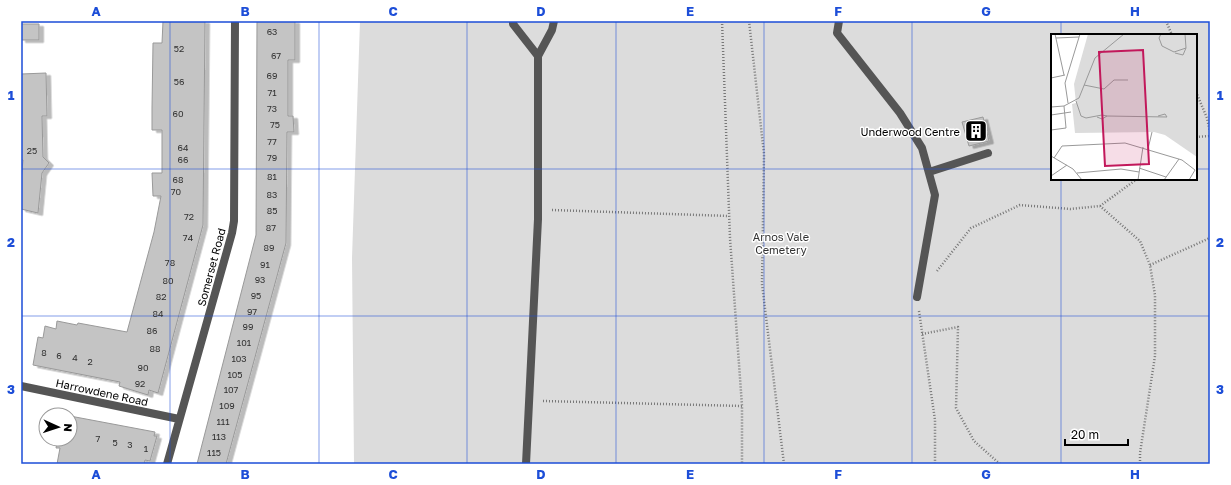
<svg xmlns="http://www.w3.org/2000/svg" width="1231" height="485" viewBox="0 0 1231 485" font-family="'Golos Text',sans-serif">
<style>
.green{fill:#dcdcdc;fill-rule:evenodd}
.building{fill:#c4c4c4;stroke:#999;filter:url(#shadow)}
.lines{fill:none;stroke-linecap:round;stroke-linejoin:round}
.path{stroke:#777;stroke-width:2.5;stroke-dasharray:1 2;stroke-linecap:butt}
.service{stroke:#555;stroke-width:8}
.minor{stroke:#555;stroke-width:8}
.grid{fill:none;stroke:#1d4ed8;stroke-width:1;stroke-opacity:0.55}
.labels{text-anchor:middle;dominant-baseline:central;stroke-width:3;stroke-linejoin:round;paint-order:stroke}
.number-label{font-size:9px;fill:#313131}
.poi-label{font-size:11px;fill:#000;stroke:#fff;text-anchor:end}
.park-label{font-size:11px;fill:#333;stroke:#fff}
.street-label{font-size:11px;fill:#000;stroke:#fff}
.inset-road{fill:none;stroke:#999;stroke-width:1}
.view{fill:#c2185b;fill-opacity:0.15;stroke:#c2185b;stroke-width:2}
.inset-edge{fill:none;stroke:#000;stroke-width:2}
.neatline{fill:none;stroke:#1d4ed8;stroke-width:1.5}
.grid-label{font-size:13px;text-anchor:middle;font-weight:bold;fill:#1d4ed8}
</style>
<defs>
<filter id="shadow"><feDropShadow dx="4.5" dy="2.5" stdDeviation="0" flood-color="#0004"/></filter>
</defs>
<rect width="100%" height="100%" fill="#fff"/>
<path class="green" d="M360,21H1210V464H354L352,258ZM1052,35H1196V179H1052Z"/>
<path class="building" d="M163,21H205L203,225L158,393L149,390L148,395L119,386L120,382L33,365L38,337L43,338L45,326L56,329L57,321L77,325L78,323L127,332L154,232L161,196H153L152,173H162V130H152V108L153,43H162Z
M257,21H295V60H288V116H293L294,132H287L286,243L226,464H197L256,235Z
M21,24H39V40H21Z
M46,73L47,116H42L43,157L49,163L42,173L38,213L21,209V180L23,160H21V74Z
M983,117L989,141L969,146L962,122Z
M70,416L155,432L154,436H157L150,461L145,460L144,464H57L60,448H56L58,439H70Z"/>
<g class="lines">
<path class="path" d="M722,21L730,238L742,406V464
M749,21L764,154L762,284L784,464
M1166,21L1172,35
M1196,92L1207,118L1210,132
M1196,137L1210,136
M1100,206L1137,179
M552,210L729,216
M1150,265L1210,238
M937,271L971,228L1020,205L1070,209L1100,206L1140,241L1150,265L1155,295V356L1140,453V464
M919,311L935,420V464
M922,334L958,327L956,408L974,441L1000,464
M543,401L742,406"/>
<path class="service" d="M513,21V24L538,56L552,30L554,21
M839,21L837,33L900,113L922,148L935,195L917,297
M929,172L988,153
M526,464L538,219V56"/>
<path class="minor" d="M21,386L179,419
M167,464L232,233L234,221L235,21"/>
</g>
<path class="grid" d="M170,21V464M319,21V464M467,21V464M616,21V464M764,21V464M912,21V464M1061,21V35M21,169H1052M1196,169H1210M1061,179V464M21,316H1210"/>
<defs>
<g id="building-square" transform="scale(1.15)"><rect x="-9" y="-9" width="18" height="18" rx="4" fill="#000" stroke="#fff"/><path d="M-4-6H4V6H1V3H-1V6H-4ZM-2.5-4.3h1.7v1.8h-1.7ZM.8-4.3h1.7v1.8H.8ZM-2.5-1h1.7V.8h-1.7ZM.8-1h1.7V.8H.8Z" fill="#fff"/></g>
</defs>
<g fill-rule="evenodd">
<use href="#building-square" x="976" y="131"/>
</g>
<g class="labels">
<g class="number-label">
<text x="272" y="31">63</text>
<text x="179" y="48">52</text>
<text x="276" y="55">67</text>
<text x="272" y="75">69</text>
<text x="179" y="81">56</text>
<text x="272" y="92">71</text>
<text x="272" y="108">73</text>
<text x="178" y="113">60</text>
<text x="275" y="124">75</text>
<text x="272" y="141">77</text>
<text x="183" y="147">64</text>
<text x="32" y="150">25</text>
<text x="272" y="157">79</text>
<text x="183" y="159">66</text>
<text x="272" y="176">81</text>
<text x="178" y="179">68</text>
<text x="176" y="191">70</text>
<text x="272" y="194">83</text>
<text x="272" y="210">85</text>
<text x="189" y="216">72</text>
<text x="271" y="227">87</text>
<text x="188" y="237">74</text>
<text x="269" y="247">89</text>
<text x="170" y="262">78</text>
<text x="265" y="264">91</text>
<text x="260" y="279">93</text>
<text x="168" y="280">80</text>
<text x="256" y="295">95</text>
<text x="161" y="296">82</text>
<text x="252" y="311">97</text>
<text x="158" y="313">84</text>
<text x="248" y="326">99</text>
<text x="152" y="330">86</text>
<text x="244" y="342">101</text>
<text x="155" y="348">88</text>
<text x="44" y="352">8</text>
<text x="59" y="355">6</text>
<text x="75" y="357">4</text>
<text x="239" y="358">103</text>
<text x="90" y="361">2</text>
<text x="143" y="367">90</text>
<text x="235" y="374">105</text>
<text x="140" y="383">92</text>
<text x="231" y="389">107</text>
<text x="227" y="405">109</text>
<text x="223" y="421">111</text>
<text x="219" y="436">113</text>
<text x="98" y="438">7</text>
<text x="115" y="442">5</text>
<text x="130" y="444">3</text>
<text x="146" y="448">1</text>
<text x="214" y="452">115</text>
</g>
<g class="poi-label">
<text x="960" y="131">Underwood Centre</text>
</g>
<g class="park-label">
<text x="781" y="236">Arnos Vale<tspan x="781" dy="13">Cemetery</tspan></text>
</g>
<g class="street-label">
<text transform="translate(211 267) rotate(-75)">Somerset Road</text>
<text transform="translate(102 392) rotate(12)">Harrowdene Road</text>
</g>
</g>
<g transform="translate(1051 34)">
<rect width="146" height="146" fill="#fff"/>
<path d="M37,0H146V123L114,101L103,98L24,99L21,70L25,69L23,50Z" fill="#dcdcdc"/>
<path class="inset-road" d="M4,0L13,41M110,0L108,4L111,12L123,18L135,14L134,0M5,4L28,3M124,19L132,21L135,14M0,44L14,41M33,51L53,55L63,46H77M25,67L30,82L35,84L51,81L56,82L51,85L46,83M17,69L14,49L29,0M0,73L13,72L28,64L44,24L73,0M0,81L20,78M56,82L116,83L114,80L107,82M0,96L15,94L13,72M97,115L101,98M0,122L22,135L31,146M3,124L11,112L74,109L131,126L144,136L138,146M88,134L115,143M26,139L70,135L88,138M0,142L16,131M87,146L92,113M113,146L128,125"/>
<path class="view" d="M92,16L98,130L54,132L48,18Z"/>
<rect width="146" height="146" class="inset-edge"/>
</g>
<rect width="1231" height="485" fill="none" stroke="#ffffff" stroke-width="44"/>
<g transform="translate(58 427) rotate(93)"><circle r="19" fill="#ffffff" stroke="#999999"/>
<path d="M0-3L7 15L0 10L-7 15Z" fill="#000000"/>
<text y="-6" font-size="11" font-weight="bold" text-anchor="middle" fill="#000000">N</text>
</g>
<path d="M1065 439v6h63v-6" fill="none" stroke="#000000" stroke-width="2"/>
<text x="1071" y="439" font-size="12" fill="#000000" stroke="#ffffff" stroke-width="3" paint-order="stroke">20 m</text>
<rect x="22" y="22" width="1187" height="441" class="neatline"/>
<g class="grid-label">
<text x="96" y="16">A</text>
<text x="245" y="16">B</text>
<text x="393" y="16">C</text>
<text x="541" y="16">D</text>
<text x="690" y="16">E</text>
<text x="838" y="16">F</text>
<text x="986" y="16">G</text>
<text x="1135" y="16">H</text>
<text x="11" y="100">1</text>
<text x="1220" y="100">1</text>
<text x="11" y="247">2</text>
<text x="1220" y="247">2</text>
<text x="11" y="394">3</text>
<text x="1220" y="394">3</text>
<text x="96" y="479">A</text>
<text x="245" y="479">B</text>
<text x="393" y="479">C</text>
<text x="541" y="479">D</text>
<text x="690" y="479">E</text>
<text x="838" y="479">F</text>
<text x="986" y="479">G</text>
<text x="1135" y="479">H</text>
</g>
</svg>
